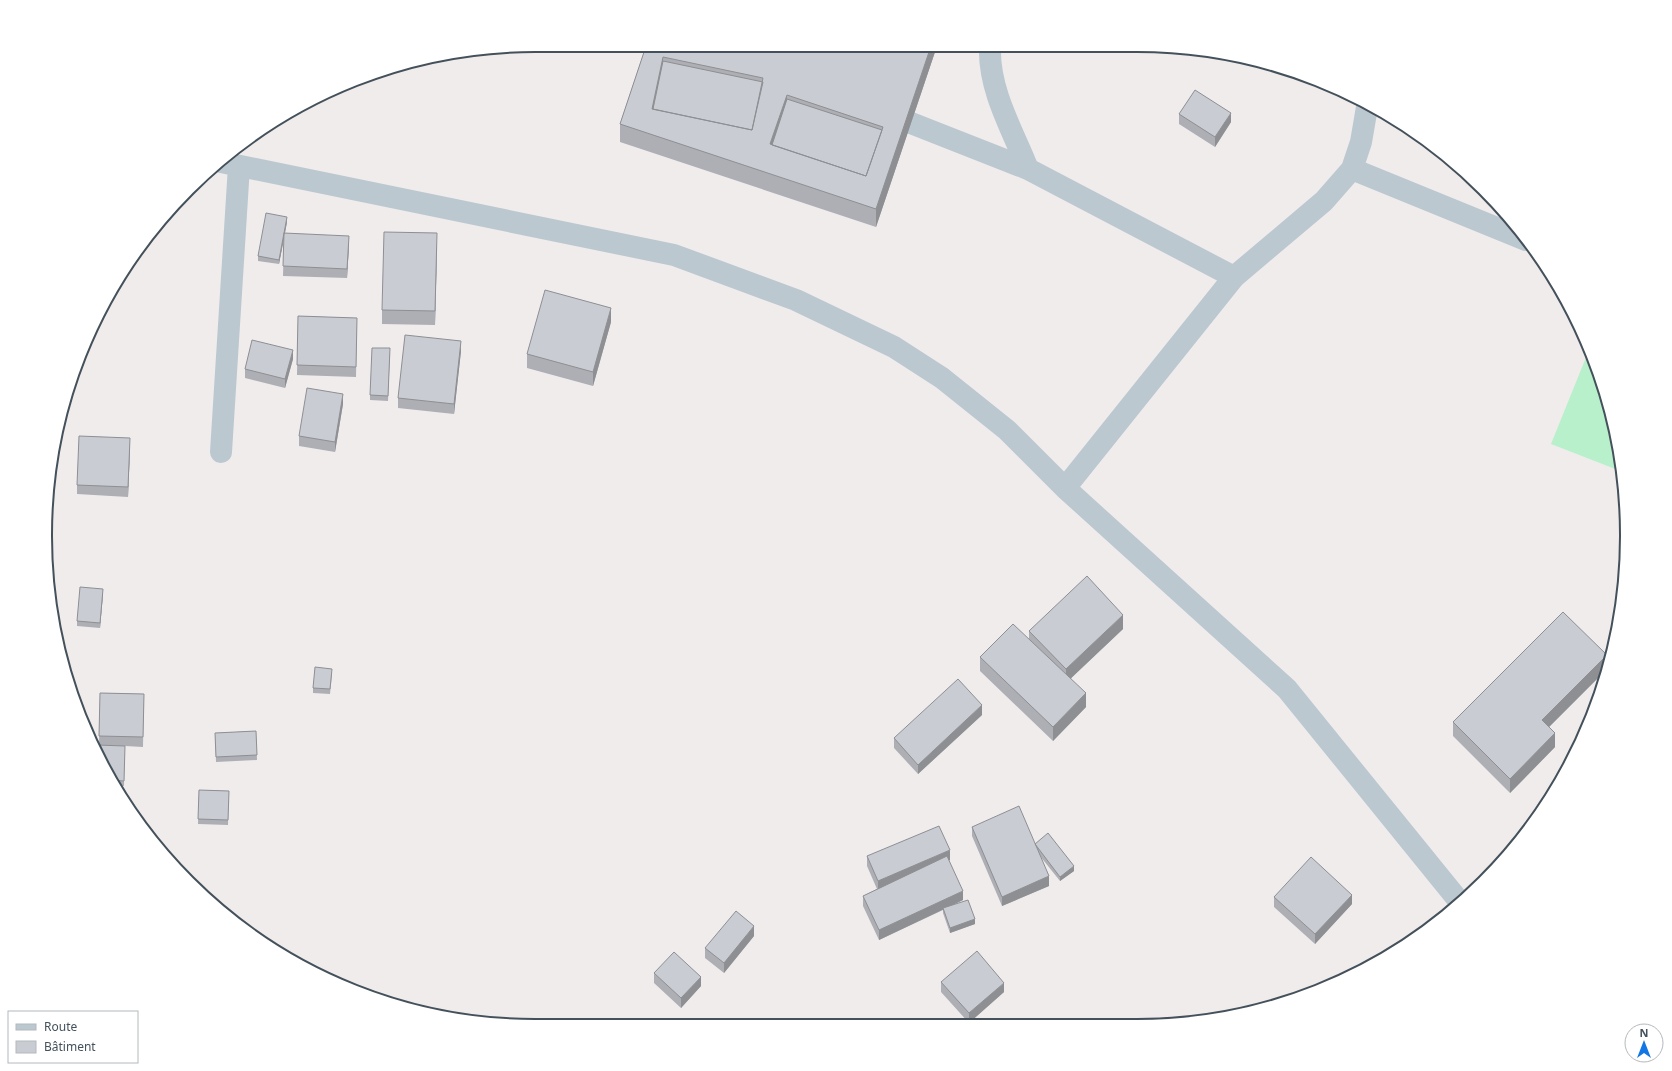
<svg xmlns="http://www.w3.org/2000/svg" width="1672" height="1071" viewBox="0 0 1672 1071" font-family="'Noto Sans',sans-serif">
<style>
.grass{fill:#b8f0cb}
.lines{fill:none;stroke-linecap:round;stroke-linejoin:round}
.minor{stroke:#bcc8d0;stroke-width:22}
.wall{fill:#adafb5}
.shaded-wall{fill:#8d8f93}
.building{fill:#c9ccd2;stroke:#8d8f93;fill-rule:evenodd}
.rim{fill:none;stroke:#44515b;stroke-width:2}
</style>
<rect width="100%" height="100%" fill="#f0ecec"/>
<path class="grass" d="M1589,350L1601,378L1623,472L1551,444Z"/>
<g class="lines">
<path class="minor" d="M990,49C989,91 1013,131 1028,169
M883,112L1028,169L1234,277
M221,162L674,255L796,300L894,347L942,378L1007,430L1065,488L1287,689L1459,901
M1352,169L1526,240
M221,452L239,166
M1065,488L1234,277L1324,201L1352,169L1361,142L1367,107"/>
</g>
<path class="wall" d="M645,49H936L876,227L620,142V124Z
M1179,114L1231,122L1215,147L1179,124Z
M287,222L285,233L349,245L347,278L283,276L284,239L279,264L258,261V256Z
M437,247L435,325L382,324V310Z
M298,316L357,318L356,377L297,375Z
M611,322L593,386L527,368V354Z
M461,351L454,414L398,408V398Z
M390,353L388,401L370,400V395Z
M293,359L285,388L245,378V369Z
M343,404L335,452L299,446V436Z
M130,448L128,497L77,494V485Z
M103,594L100,628L77,626V621Z
M1123,629L1071,678L1086,707L1053,741L980,671V657L1029,639V631Z
M1607,669L1549,727L1555,747L1510,793L1453,736V722Z
M332,674L330,694L313,693V688Z
M100,693L144,694L143,747L125,746L124,786L115,785L96,754L99,745Z
M982,715L918,774L894,748V738Z
M256,731L257,760L216,762L215,733Z
M199,790L229,791L228,825L198,824Z
M972,827L1035,844L1074,871L1060,881L1040,856L1049,886L1002,906L972,836Z
M867,856L950,860H949L963,900L953,905L975,924L950,933L943,913V910L879,940L863,906V896L877,889L867,866Z
M1274,897L1352,904L1315,944L1274,907Z
M754,936L724,973L705,958V948Z
M654,973L701,986L681,1008L654,983Z
M941,982L1004,992L969,1023L941,992Z"/>
<path class="shaded-wall" d="M930,49H936L876,227V209Z
M663,57V75L655,114L652,109Z
M787,95V113L775,150L770,144Z
M1231,113V122L1215,147V137Z
M287,217V222L279,264V260Z
M437,233V247L435,325V311Z
M349,236V245L347,278V269Z
M611,308V322L593,386V372Z
M461,341V351L454,414V404Z
M293,350V359L285,388V379Z
M343,394V404L335,452V442Z
M130,438V448L128,497V487Z
M103,589V594L100,628V623Z
M1123,615V629L1066,683V669Z
M1607,655V669L1542,734V720Z
M1086,693V707L1053,741V727Z
M982,705V715L918,774V765Z
M1555,733V747L1510,793V779Z
M950,850V860L878,890V881Z
M1074,866V871L1060,881V877Z
M1049,876V886L1002,906V897Z
M963,891V900L879,940V930Z
M1352,895V904L1315,944V934Z
M975,919V924L950,933V928Z
M754,926V936L724,973V963Z
M701,977V986L681,1008V998Z
M1004,983V992L969,1023V1013Z"/>
<path class="building" d="M645,49H930L876,209L620,124ZM663,57L763,78L752,130L652,109ZM787,95L883,127L866,176L770,144Z
M663,61L763,82L752,130L653,109Z
M1195,90L1231,113L1215,137L1179,114Z
M787,99L882,130L866,176L772,145Z
M266,213L287,217L279,260L258,256Z
M384,232L437,233L435,311L382,310Z
M284,233L349,236L347,269L283,266Z
M545,290L611,308L593,372L527,354Z
M298,316L357,318L356,367L297,365Z
M405,335L461,341L454,404L398,398Z
M252,340L293,350L285,379L245,369Z
M372,348H390L388,396L370,395Z
M307,388L343,394L335,442L299,436Z
M79,436L130,438L128,487L77,485Z
M1087,576L1123,615L1066,669L1029,631Z
M80,587L103,589L100,623L77,621Z
M1563,612L1607,655L1542,720L1555,733L1510,779L1453,722Z
M1013,624L1086,693L1053,727L980,657Z
M315,667L332,669L330,689L313,688Z
M958,679L982,705L918,765L894,738Z
M100,693L144,694L143,737L99,736Z
M256,731L257,755L216,757L215,733Z
M97,745L125,746L124,781L112,780L96,754Z
M199,790L229,791L228,820L198,819Z
M1019,806L1049,876L1002,897L972,827Z
M939,826L950,850L878,881L867,856Z
M1048,833L1074,866L1060,877L1035,844Z
M947,856L963,891L879,930L863,896Z
M1311,857L1352,895L1315,934L1274,897Z
M968,900L975,919L950,928L943,908Z
M736,911L754,926L724,963L705,948Z
M977,951L1004,983L969,1013L941,982Z
M674,952L701,977L681,998L654,973Z"/>
<path d="M0 0H1672V1071H0ZM535 52H1137A483 483 0 0 1 1620 535V536A483 483 0 0 1 1137 1019H535A483 483 0 0 1 52 536V535A483 483 0 0 1 535 52Z" fill="#fff" fill-rule="evenodd"/>
<path class="rim" d="M535 52H1137A483 483 0 0 1 1620 535V536A483 483 0 0 1 1137 1019H535A483 483 0 0 1 52 536V535A483 483 0 0 1 535 52Z"/>
<rect x="8" y="1011" width="130" height="52" fill="#ffffff" stroke="#b4b9bd"/>
<rect x="16" y="1024" width="20" height="6" fill="#bcc8d0" stroke="#b4b9bd"/>
<text x="44" y="1031" font-size="12" fill="#44515b">Route</text>
<rect x="16" y="1041" width="20" height="12" fill="#c9ccd2" stroke="#b4b9bd"/>
<text x="44" y="1051" font-size="12" fill="#44515b">Bâtiment</text>
<g transform="translate(1644 1043)"><circle r="19" fill="#ffffff" stroke="#b4b9bd"/>
<path d="M0-3L7 15L0 10L-7 15Z" fill="#1276e4"/>
<text y="-6" font-size="11" font-weight="bold" text-anchor="middle" fill="#44515b">N</text>
</g>
</svg>
